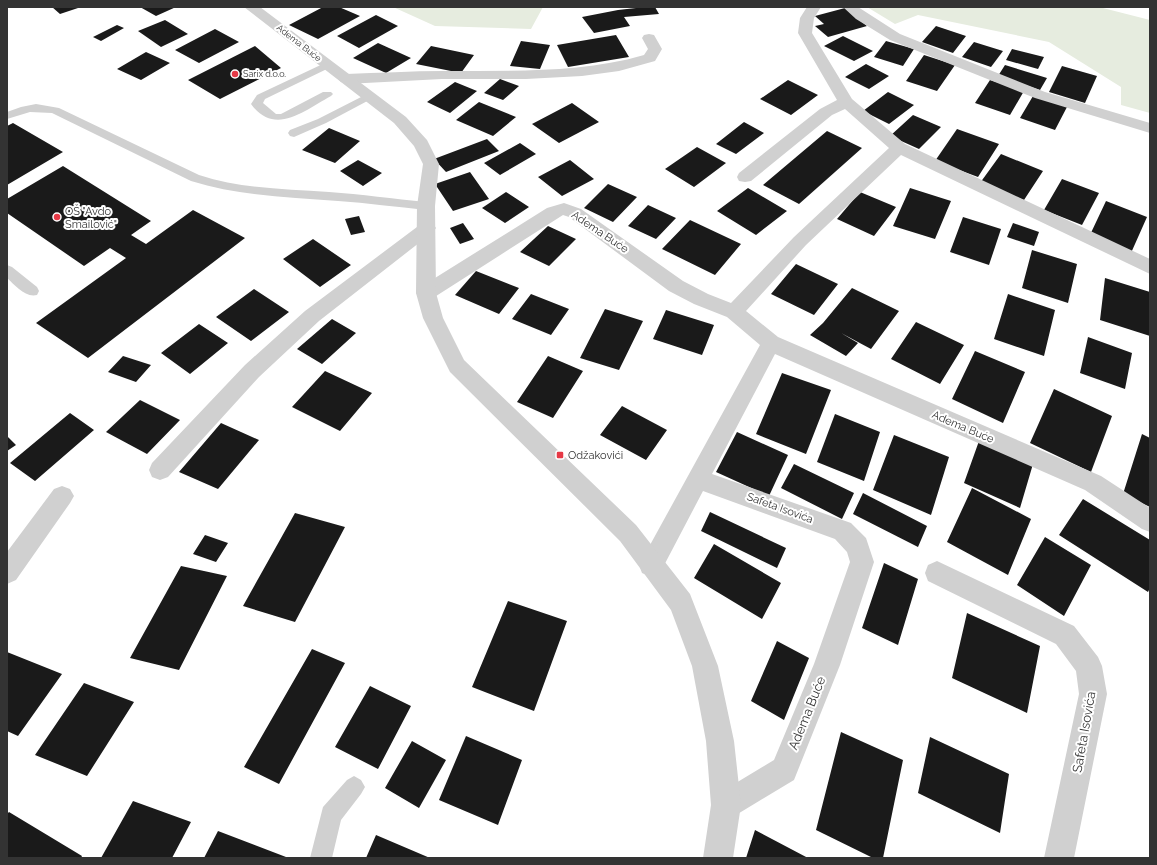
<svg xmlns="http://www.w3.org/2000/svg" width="1157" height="865" viewBox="0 0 1157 865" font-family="Raleway,sans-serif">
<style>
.green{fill:#e6ecdf}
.building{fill:#1a1a1a}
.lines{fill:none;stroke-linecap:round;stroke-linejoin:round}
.service{fill:#d0d0d0;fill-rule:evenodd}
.minor{fill:#d0d0d0;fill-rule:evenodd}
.tertiary{fill:#d0d0d0;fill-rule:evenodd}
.poi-dot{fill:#e63946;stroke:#fff;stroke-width:1.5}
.labels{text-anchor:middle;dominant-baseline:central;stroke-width:4;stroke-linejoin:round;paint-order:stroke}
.far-street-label{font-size:9px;fill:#333;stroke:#fff}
.far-poi-label{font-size:9px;fill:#333;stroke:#fff;text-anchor:start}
.poi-label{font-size:11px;fill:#333;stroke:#fff;text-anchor:start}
.street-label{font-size:11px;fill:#333;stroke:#fff}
.near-street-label{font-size:13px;fill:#333;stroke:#fff}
</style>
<rect width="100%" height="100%" fill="#fff"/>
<path class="green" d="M393,7H543L531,29L435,26Z
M867,7H1099L1150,20V113L1121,105V87L1049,42L918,15L895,24Z"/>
<path class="building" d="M52,7H81L60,14Z
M140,7H176L156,16Z
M323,7H339L360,16L318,39L289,25Z
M645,7H655L659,14L624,17L630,26L594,33L582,17L618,10Z
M845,8L867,26L828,37L815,26L824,24L815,16Z
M376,15L398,26L359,48L337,36Z
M165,20L188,34L161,47L138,31Z
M117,25L124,28L101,41L93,37Z
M936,26L966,36L953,53L922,42Z
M215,29L239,42L199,63L175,50Z
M616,35L629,57L568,67L557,45Z
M843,36L873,51L854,61L824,46Z
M521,41L550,45L540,69L510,66Z
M886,41L914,49L903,66L874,57Z
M974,42L1003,51L991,67L962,57Z
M378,43L411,58L386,73L353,58Z
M255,46L281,68L220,99L188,80Z
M431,46L474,55L461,73L416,64Z
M1012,49L1044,57L1038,69L1006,60Z
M146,52L170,63L141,80L117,69Z
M924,55L955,65L937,91L906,81Z
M866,64L889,76L869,89L845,77Z
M1005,65L1047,78L1040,90L998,76Z
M1062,66L1097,76L1085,103L1049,92Z
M500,79L519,86L503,100L484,93Z
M788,80L818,95L791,115L760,99Z
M990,80L1024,91L1010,115L975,103Z
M455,82L477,91L450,113L427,102Z
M888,92L914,105L889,124L863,111Z
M1033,96L1067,107L1055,130L1020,118Z
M479,102L516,117L493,136L456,120Z
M572,103L599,122L559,143L532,124Z
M913,115L941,127L919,149L890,136Z
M744,122L764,133L736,154L716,144Z
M13,123L63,152L7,185V126Z
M329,128L360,141L335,163L302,150Z
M957,129L999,144L978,177L935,161Z
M827,131L862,148L799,204L763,185Z
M487,139L499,151L446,172L434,159Z
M520,143L536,154L500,175L484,163Z
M697,147L726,163L694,187L665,169Z
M1001,154L1043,171L1024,200L980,183Z
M358,160L382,173L363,186L340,171Z
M570,160L594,179L562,196L538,177Z
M63,166L151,221L131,235L146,244L193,210L245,238L88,358L36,323L126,258L110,248L84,266L7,213V199Z
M470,172L489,199L453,211L435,184Z
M1062,179L1099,193L1082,225L1044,210Z
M608,184L637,197L613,222L584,208Z
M748,188L787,211L756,235L717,211Z
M910,188L951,201L935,239L893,226Z
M506,192L529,207L505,223L482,208Z
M860,192L896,207L874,236L837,219Z
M1106,201L1147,217L1131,253L1089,237Z
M648,205L676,218L656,239L628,226Z
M359,216L365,232L351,235L345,219Z
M963,217L1001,229L989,265L950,252Z
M690,220L741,244L715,275L662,249Z
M463,223L474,239L460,244L450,228Z
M1013,223L1039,232L1034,246L1007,237Z
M548,226L576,239L549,266L520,252Z
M313,239L351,265L320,287L283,259Z
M1032,250L1077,264L1068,303L1022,288Z
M796,264L838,284L814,315L771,294Z
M476,271L519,288L499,314L455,295Z
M1105,278L1150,292V336L1100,320Z
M852,288L899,311L871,349L841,333L858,343L846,356L810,335L823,323Z
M254,289L289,312L251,341L216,317Z
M531,294L569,309L551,335L512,319Z
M1008,294L1055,310L1044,356L994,339Z
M605,309L643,321L619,370L580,358Z
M666,310L714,325L702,355L653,339Z
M332,319L356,333L322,364L297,349Z
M916,322L964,345L940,384L891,359Z
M199,324L228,343L190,374L161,353Z
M1088,337L1132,353L1125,389L1080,373Z
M975,351L1025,372L1003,423L952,399Z
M123,356L151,365L136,382L108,372Z
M548,356L583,371L553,418L517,402Z
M325,371L372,393L340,431L292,407Z
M782,373L831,390L806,454L756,434Z
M1054,389L1112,416L1091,472L1030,443Z
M140,400L180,420L147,454L106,432Z
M622,406L667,430L646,460L600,435Z
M70,413L94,430L35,481L10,463Z
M835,414L880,432L864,481L817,462Z
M221,423L259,440L218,489L179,472Z
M737,432L788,455L769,496L716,472Z
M1142,434L1150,438V507L1123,494Z
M894,435L949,457L931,515L873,490Z
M7,436L16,445L7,451Z
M979,441L1033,464L1020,508L964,483Z
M794,464L854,493L842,519L781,488Z
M972,488L1031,519L1008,575L947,542Z
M863,493L927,526L918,547L853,514Z
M1083,499L1150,540V588L1148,592L1059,535Z
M710,512L786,548L777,568L701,531Z
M295,513L345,527L295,622L243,606Z
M205,535L228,543L216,562L193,554Z
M1045,537L1091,565L1064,616L1017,585Z
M714,544L781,583L762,619L694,578Z
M884,563L918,579L898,645L862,628Z
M181,566L227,576L179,670L130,658Z
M508,601L567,621L534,711L472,687Z
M967,613L1040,646L1027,713L952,678Z
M777,641L809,658L784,720L751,701Z
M312,649L345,663L279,784L244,767Z
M7,652L62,674L18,736L7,731Z
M84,683L134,702L87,776L35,755Z
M370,686L411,706L378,769L335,747Z
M841,732L903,760L883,858H873L816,830Z
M466,736L522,760L498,825L439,800Z
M930,737L1009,774L1000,833L918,793Z
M412,741L446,760L419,808L385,788Z
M133,801L191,822L172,858H101Z
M9,812L82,856L81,858H7V814Z
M755,830L808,858H746Z
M218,831L286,857V858H204Z
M376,835L430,858H366Z"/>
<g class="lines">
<path class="service" d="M327,62L331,63L332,65L331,67L265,99L263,103L276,114H281L323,92H331L333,94L331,96C305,110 275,137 251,104L257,95Z
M369,93L373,94L375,96L373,98L326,123L294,137L290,136L288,133L290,130L318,119Z
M36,104L59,108L199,175C242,189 285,189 329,192C361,194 394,199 426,202L431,203L432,206L431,209L426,210C397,207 367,203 338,201C288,197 239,196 191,181L52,113L30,112L7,119V112L21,107Z
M7,265L12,267L37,287L39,291L37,295C25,298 15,285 7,278Z
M354,776L361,780L365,787L361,794L341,820L332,858H310L323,807L347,780Z"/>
<path class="minor" d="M807,7H821L814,18L812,33L852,99L905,144L1150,259V274L901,155L806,245L746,311L778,337L1101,476L1150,508V532L1142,529L1085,490L775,354L712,474L851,523L866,538L874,562L840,665L794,780L736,815L726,820L716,815L711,805L716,795L774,760L814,664L850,562L847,552L835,539L703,491L660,573L651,577L642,573L639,565L760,345L727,317L694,304L669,291L569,217L563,215L433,298L426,300L419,298L416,293L419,288L547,208L564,203L581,209L683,281L708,294L731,303L794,237L889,148L845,109L832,115L751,181L745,182L739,181L737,177L739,173L820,109L837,100L798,33L800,18Z
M843,7H858L900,34L1045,92L1150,123V133L1035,98L890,40L856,19Z
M649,34L654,35L662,49L655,61L619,71L582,76L526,79H442L346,84L341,82L338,79L341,76L346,74C379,73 411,71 444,71C511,70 579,74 644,55L648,49L642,38L644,35Z
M427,222L433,224L436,228L433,232L319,321L259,377L168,477L160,480L152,477L149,470L152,463L245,365L305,311L421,224Z
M62,486L70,489L74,496L70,503L16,580L7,584V552L54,489Z
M937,561L1074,626L1098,657L1102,666L1107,694L1074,858H1044L1079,694L1076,671L1056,644L928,581L925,573L928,565Z"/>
<path class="tertiary" d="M244,7H260L406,117L427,140L439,164L435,206L436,293L443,318L464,360L636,525L690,594L718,666L734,741L741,805L733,858H703L711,805L706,741L692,666L671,610L620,541L450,372L423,318L416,293L417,206L423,164L414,146L394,123Z"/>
</g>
<g class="poi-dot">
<circle cx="235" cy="74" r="4"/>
<circle cx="57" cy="217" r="4"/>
<rect x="556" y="451" width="8" height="8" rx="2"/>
</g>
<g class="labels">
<g class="far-street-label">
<text transform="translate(299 43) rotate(38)">Adema Buće</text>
</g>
<g class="far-poi-label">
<text x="243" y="74">Sarix d.o.o.</text>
</g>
<g class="poi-label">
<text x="65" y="211">OŠ "Avdo<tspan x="65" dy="13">Smailović"</tspan></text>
<text x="568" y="455">Odžakovići</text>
</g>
<g class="street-label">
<text transform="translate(600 232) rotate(34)">Adema Buće</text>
<text transform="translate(963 427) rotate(23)">Adema Buće</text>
<text transform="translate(780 508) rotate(20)">Safeta Isovića</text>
</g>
<g class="near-street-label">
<text transform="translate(807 713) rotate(-68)">Adema Buće</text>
<text transform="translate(1084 732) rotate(-80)">Safeta Isovića</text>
</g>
</g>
<rect width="1157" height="865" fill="none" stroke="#333333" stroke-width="16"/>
</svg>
